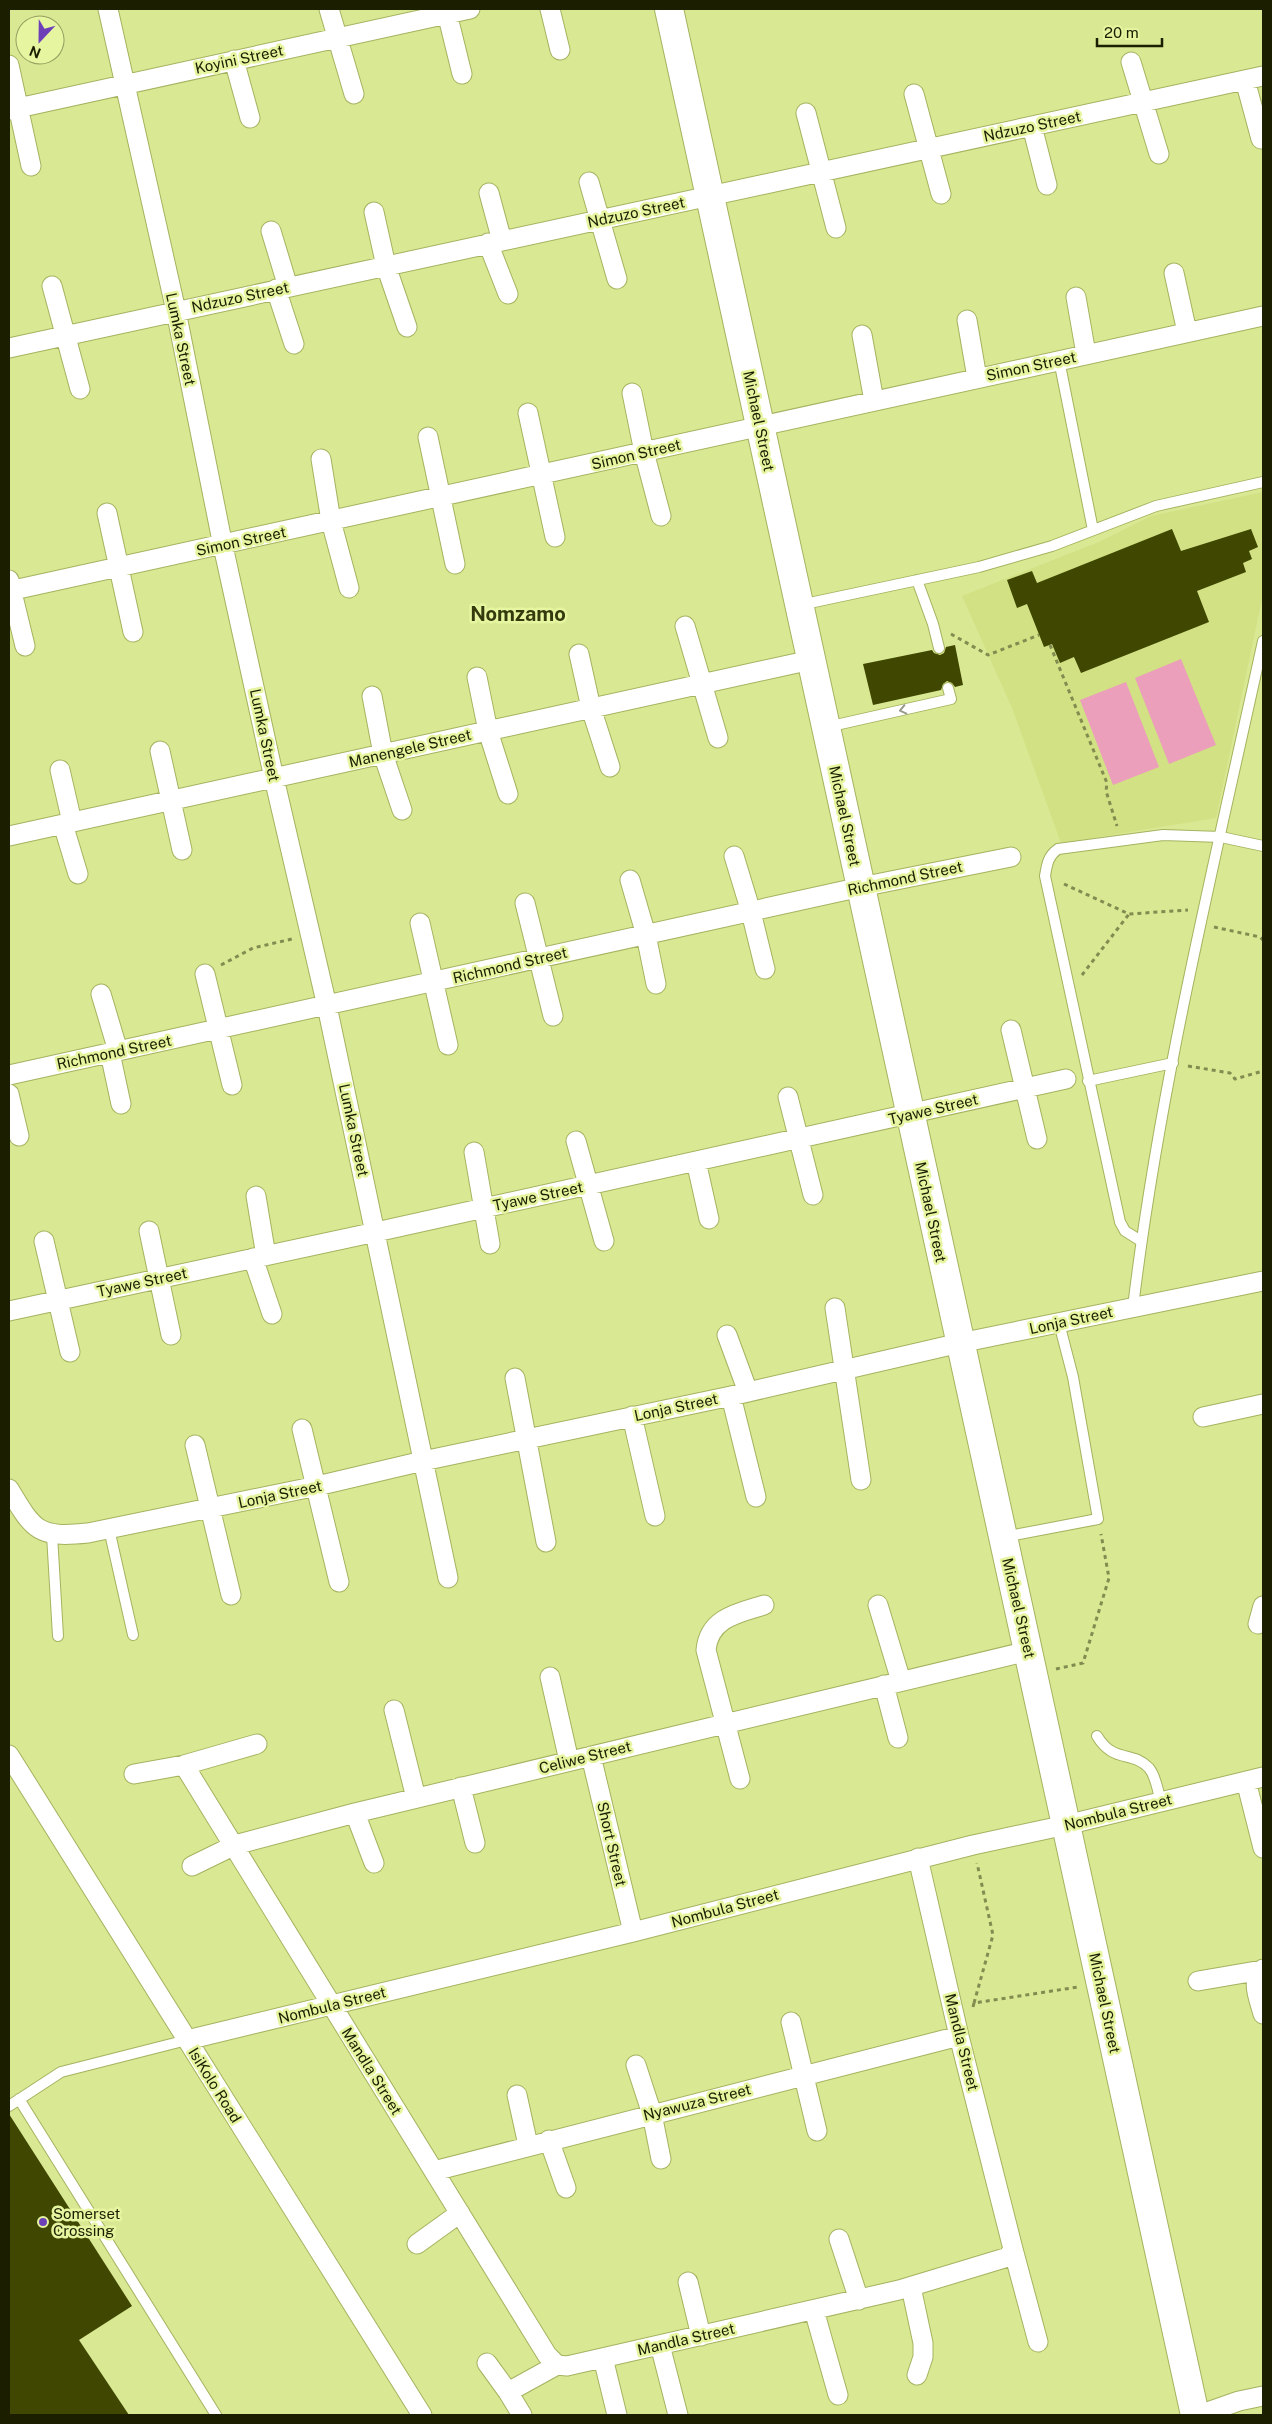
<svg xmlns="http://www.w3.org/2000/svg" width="1272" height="2424" viewBox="0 0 1272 2424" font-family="'Public Sans',sans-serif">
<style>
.built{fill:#d1e183}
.green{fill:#eb9fba}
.building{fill:#3f4700}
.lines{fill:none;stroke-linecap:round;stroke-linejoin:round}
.lane-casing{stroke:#a5b360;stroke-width:12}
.street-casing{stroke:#a5b360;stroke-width:21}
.secondary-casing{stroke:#a5b360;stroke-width:30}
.path{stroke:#828c50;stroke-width:3;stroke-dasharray:4 4;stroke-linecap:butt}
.lane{stroke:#fff;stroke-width:10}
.street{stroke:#fff;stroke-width:19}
.secondary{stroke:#fff;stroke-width:28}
.oneway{stroke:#989a8c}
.poi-dot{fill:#6e40b8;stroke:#e6f5a0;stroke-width:2}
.labels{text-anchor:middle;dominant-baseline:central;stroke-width:5;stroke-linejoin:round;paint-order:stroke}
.street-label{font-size:15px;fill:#1b1f00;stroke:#e6f5a0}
.poi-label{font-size:15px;fill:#1b1f00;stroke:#e6f5a0;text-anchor:start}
.district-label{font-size:20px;font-weight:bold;fill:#343a0d;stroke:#e6f5a0}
</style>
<rect width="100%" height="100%" fill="#d9e893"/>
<path class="built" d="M1263,492V594L1216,818L1061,843L1012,708L962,596L1101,541L1151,516Z"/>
<path class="green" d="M1181,659L1216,745L1169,764L1135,678Z
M1126,682L1159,767L1113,785L1080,700Z"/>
<path class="building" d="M1172,529L1181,551L1251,529L1258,547L1249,551L1252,559L1243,563L1246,572L1197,591L1209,622L1081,673L1074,657L1060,663L1052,644L1044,647L1027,604L1017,608L1007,580L1032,571L1037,583Z
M955,645L963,685L955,687L952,683L947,681L943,684L941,690L873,705L863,664L932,650L934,653L940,655L944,653L946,647Z
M9,2114L132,2306L79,2340L129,2415H9Z"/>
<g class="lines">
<g class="lane-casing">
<path id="lane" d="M1059,360L1093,530
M917,580L933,624L939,648
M800,605L979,567L1052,546L1156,506L1263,482
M827,727L951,699L948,688
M1088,1081L1173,1063
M1141,1241L1125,1231L1120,1222L1045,876C1047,864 1048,856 1058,849L1163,835L1221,837L1263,846
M1133,1307C1160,1083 1215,861 1263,641
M109,1529L133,1635
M52,1535L58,1636
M1004,1537L1098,1519L1073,1377L1059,1323
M1097,1736C1114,1764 1132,1750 1149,1768C1156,1776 1158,1792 1161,1802
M19,2099L216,2415
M9,2106L61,2072L187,2040"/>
</g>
<g class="street-casing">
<path id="street" d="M108,9L176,311L223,546L274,778L327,1006L448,1578
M329,9L354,94
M446,9L462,74
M550,9L560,50
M234,60L250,118
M1131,62L1159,154
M9,65L31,166
M1245,80L1261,139
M914,94L941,194
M9,110L470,9
M806,113L836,228
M1032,126L1047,185
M589,182L617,279
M489,193L502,241
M374,212L386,266L407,327
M271,231L288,287
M488,243L508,294
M1174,273L1187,332
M52,286L80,389
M276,289L294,344
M1076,297L1086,354
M967,320L977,378
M862,335L874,401
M9,348L1263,76
M632,393L644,452L661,516
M528,413L555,537
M428,437L455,564
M321,459L331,521L349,588
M107,513L133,632
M9,580L25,646
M9,591L1263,316
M685,626L718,738
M579,654L591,708L610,767
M477,677L488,731L508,794
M372,696L383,754L402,810
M160,751L182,850
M60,770L72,822
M63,824L78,874
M9,836L811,660
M734,856L751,912L765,969
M630,880L646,935L656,984
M525,903L553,1016
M420,923L448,1045
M205,974L232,1085
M101,994L118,1051
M1011,1030L1037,1139
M110,1053L121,1104
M9,1075L861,887L1011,857
M9,1094L19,1136
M788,1097L813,1195
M576,1141L604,1241
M474,1152L490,1244
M696,1161L709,1219
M256,1196L266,1256
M149,1231L171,1335
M44,1241L70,1352
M253,1258L272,1314
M835,1308L861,1480
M9,1311L376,1232L1066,1079
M727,1335L748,1392
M515,1378L546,1542
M731,1396L756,1497
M632,1416L655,1516
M1203,1417L1263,1404
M302,1429L339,1582
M195,1445L231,1595
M9,1489C34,1531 38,1538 88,1533L317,1486L423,1461L731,1396L960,1343L1263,1281
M878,1605L901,1681
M1258,1624L1263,1606
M550,1677L569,1761
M884,1685L898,1738
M394,1710L416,1798
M9,1755L422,2415
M591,1756L633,1932
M184,1765L547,2355L557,2365L567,2366L899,2290L1008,2257L1013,2249L959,2036L918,1858
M134,1774L184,1765L257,1744
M740,1779L706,1650C709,1618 738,1613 764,1605
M1246,1781L1263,1848
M461,1787L475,1843
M355,1813L374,1863
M192,1866L235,1845L355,1813L1028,1651
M1263,1969C1250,1982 1259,1998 1263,2014
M1198,1981L1262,1970
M791,2022L817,2131
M187,2040L633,1932L973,1845L1066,1825L1263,1777
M636,2065L652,2114L661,2159
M517,2095L528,2145
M549,2140L566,2188
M434,2171L959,2036
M839,2239L859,2300
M417,2244L460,2213
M1013,2249L1038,2342
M688,2282L701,2336
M911,2287L923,2343V2357L917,2375
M814,2310L838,2395
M660,2345L678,2415
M603,2358L617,2415
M487,2363L508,2392
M522,2415L508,2392L557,2365
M1199,2415L1239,2401L1263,2396"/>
</g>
<g class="secondary-casing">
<path id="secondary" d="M669,9L1195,2415"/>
</g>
<path class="path" d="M951,634L988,655L1039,635
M1050,645L1107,783L1106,791L1117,826
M1064,884L1129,914L1188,910
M1214,927L1260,937L1263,940
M221,965L253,948L292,939
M1082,975L1129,914
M1188,1066L1230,1073L1235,1079L1263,1071
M1056,1669L1083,1663L1109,1578L1101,1534
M974,2003L993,1935L977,1863
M973,2007L974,2003L1078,1987"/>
<use href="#lane" class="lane"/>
<use href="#street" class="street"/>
<use href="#secondary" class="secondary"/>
</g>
<defs><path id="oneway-chevron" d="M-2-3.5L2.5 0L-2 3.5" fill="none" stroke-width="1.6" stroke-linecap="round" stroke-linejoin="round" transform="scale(1.25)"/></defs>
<use class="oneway" href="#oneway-chevron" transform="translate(903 710) rotate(167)"/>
<circle class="poi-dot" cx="43" cy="2222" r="5"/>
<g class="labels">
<g class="street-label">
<text transform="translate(239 59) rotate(-12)">Koyini Street</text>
<text transform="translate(1032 126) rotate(-12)">Ndzuzo Street</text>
<text transform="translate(636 212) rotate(-12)">Ndzuzo Street</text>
<text transform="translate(240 297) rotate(-12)">Ndzuzo Street</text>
<text transform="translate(181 339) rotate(78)">Lumka Street</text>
<text transform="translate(1031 366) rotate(-12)">Simon Street</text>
<text transform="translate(759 421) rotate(78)">Michael Street</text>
<text transform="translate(636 454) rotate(-13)">Simon Street</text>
<text transform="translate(241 541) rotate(-12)">Simon Street</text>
<text transform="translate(265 735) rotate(78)">Lumka Street</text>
<text transform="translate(410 748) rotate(-13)">Manengele Street</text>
<text transform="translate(845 816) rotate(78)">Michael Street</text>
<text transform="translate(905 878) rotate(-12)">Richmond Street</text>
<text transform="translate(510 965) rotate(-13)">Richmond Street</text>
<text transform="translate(114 1052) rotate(-12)">Richmond Street</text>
<text transform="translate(933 1109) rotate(-13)">Tyawe Street</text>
<text transform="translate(354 1130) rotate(78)">Lumka Street</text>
<text transform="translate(538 1196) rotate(-12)">Tyawe Street</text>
<text transform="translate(931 1212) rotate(78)">Michael Street</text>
<text transform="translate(142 1282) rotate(-12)">Tyawe Street</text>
<text transform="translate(1071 1320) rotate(-12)">Lonja Street</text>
<text transform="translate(676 1407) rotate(-12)">Lonja Street</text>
<text transform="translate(280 1494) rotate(-12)">Lonja Street</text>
<text transform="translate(1019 1608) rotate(77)">Michael Street</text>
<text transform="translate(585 1757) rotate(-14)">Celiwe Street</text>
<text transform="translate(1118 1812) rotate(-14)">Nombula Street</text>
<text transform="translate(612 1844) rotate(77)">Short Street</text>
<text transform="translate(725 1908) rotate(-15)">Nombula Street</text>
<text transform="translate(1105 2003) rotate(78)">Michael Street</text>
<text transform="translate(332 2005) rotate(-14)">Nombula Street</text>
<text transform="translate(962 2042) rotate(76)">Mandla Street</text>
<text transform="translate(372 2071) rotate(58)">Mandla Street</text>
<text transform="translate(215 2085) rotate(58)">IsiKolo Road</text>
<text transform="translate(697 2102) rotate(-14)">Nyawuza Street</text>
<text transform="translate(686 2339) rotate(-13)">Mandla Street</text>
</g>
<g class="poi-label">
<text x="53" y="2213">Somerset<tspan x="53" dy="17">Crossing</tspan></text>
</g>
<g class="district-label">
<text x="518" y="614">Nomzamo</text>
</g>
</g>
<rect width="1272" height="2424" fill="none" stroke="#1b1f00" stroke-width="20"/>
<g transform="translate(40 40) rotate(202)"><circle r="24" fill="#e6f5a0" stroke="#959f60"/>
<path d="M0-4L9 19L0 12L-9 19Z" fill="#6e40b8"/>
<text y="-8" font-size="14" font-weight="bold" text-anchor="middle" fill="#1b1f00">N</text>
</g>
<path d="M1097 38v8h65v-8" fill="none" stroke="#1b1f00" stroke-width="2.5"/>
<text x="1104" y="38" font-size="15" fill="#1b1f00" stroke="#e6f5a0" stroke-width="4" paint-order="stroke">20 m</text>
</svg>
